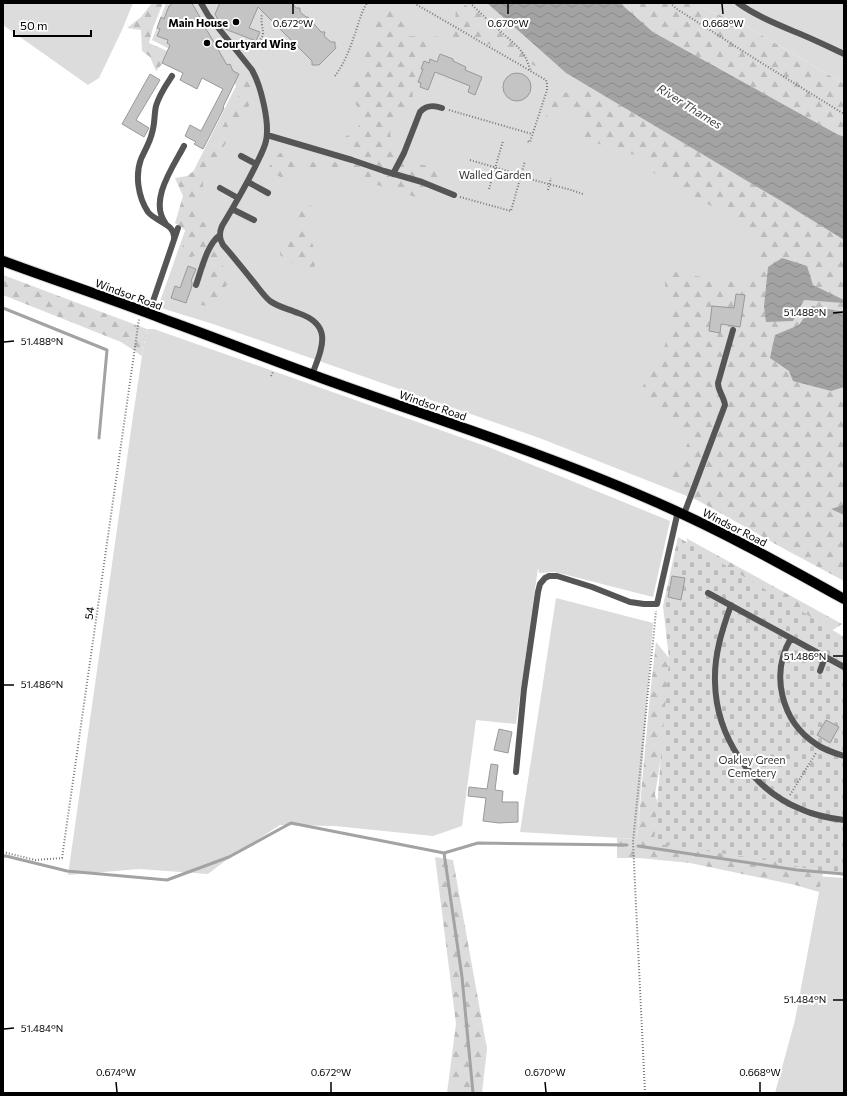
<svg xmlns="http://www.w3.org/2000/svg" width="847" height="1096" viewBox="0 0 847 1096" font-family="Commissioner,sans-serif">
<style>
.green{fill:#dcdcdc}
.forest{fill:url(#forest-firs)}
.cemetery{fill:url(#cemetery-stones)}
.water{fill:url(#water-waves)}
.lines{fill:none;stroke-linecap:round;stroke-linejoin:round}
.stream{stroke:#a3a3a3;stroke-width:3}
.building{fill:#c4c4c4;stroke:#999}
.primary-casing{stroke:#dbdbdb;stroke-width:12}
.path{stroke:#777;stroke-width:2;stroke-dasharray:1 2;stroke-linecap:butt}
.service{stroke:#555;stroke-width:6}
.primary{stroke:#000;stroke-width:10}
.ticks{fill:none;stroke:#000;stroke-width:1.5}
.poi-dot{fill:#000;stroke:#fff;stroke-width:1.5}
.labels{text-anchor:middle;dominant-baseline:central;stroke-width:4;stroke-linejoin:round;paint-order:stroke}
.poi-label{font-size:11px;font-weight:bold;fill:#000;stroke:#fff;text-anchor:end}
.park-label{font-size:11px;fill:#333;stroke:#fff}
.street-label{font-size:11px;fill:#000;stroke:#fff}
.water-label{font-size:12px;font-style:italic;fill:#444;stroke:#fff}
.ticks-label{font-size:10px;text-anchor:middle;fill:#000;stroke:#fff;stroke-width:4;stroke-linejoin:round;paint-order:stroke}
</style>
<defs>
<pattern id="forest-firs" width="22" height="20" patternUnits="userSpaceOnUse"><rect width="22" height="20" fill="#dcdcdc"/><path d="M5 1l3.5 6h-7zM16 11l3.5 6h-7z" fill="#bbb"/></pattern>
<pattern id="cemetery-stones" width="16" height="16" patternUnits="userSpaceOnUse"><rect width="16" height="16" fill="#dcdcdc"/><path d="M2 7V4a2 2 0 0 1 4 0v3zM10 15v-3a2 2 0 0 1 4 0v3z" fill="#bbb"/></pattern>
<pattern id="water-waves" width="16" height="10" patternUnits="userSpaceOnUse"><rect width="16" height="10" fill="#a3a3a3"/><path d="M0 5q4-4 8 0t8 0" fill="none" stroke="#8b8b8b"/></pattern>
</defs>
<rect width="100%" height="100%" fill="#fff"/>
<path class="green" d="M3,3H133L122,30L99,78L88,85L3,25Z
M166,3H487L566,73L781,201L755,290L697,500L542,439L213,324L158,307L187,225L194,170L236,86L234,82L152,40Z
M697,3H844V84L746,26L703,8Z
M147,329H154L491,448L670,521L653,597L555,572L539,573L538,568L516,724L476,720L462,826L433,836L335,826L280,825L229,858L208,874L139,869L68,875L133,416L142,356Z
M556,598L653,623L637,839L520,832Z
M815,876L844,878V1093H775L795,1020L819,892Z"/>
<path class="forest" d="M152,3H163L153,28L149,43L172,53L156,71L150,57L142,51L141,30L127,28L141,17Z
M457,3H461L500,24L544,64L535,66L494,45L462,41L435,37L444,32L455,19Z
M620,3H697L703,8L746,26L844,84V137L837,134L653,32Z
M386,6L404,16L407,36L433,37L412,84L413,101L406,109L390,133L394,148L419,164L445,170L441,179L422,199L371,183L345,171L318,167L304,170L284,179L268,170L272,161L280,153L293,152L305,164L318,161L349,163L356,149L345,137L357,130L364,113L356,105L349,87L361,66L365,52L373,31L374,16Z
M235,62L244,66L251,84L250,104L224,146L222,159L213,162L203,180V190L195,216L206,224L208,236L220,256L228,283L211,307L197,304L211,277L198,255L177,261L188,232L175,223L183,196L175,178L187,176L200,166L216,140L243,87L242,72Z
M579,90L595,91L606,97L781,201L844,240V581L788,551L697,500L674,486L661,470L678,465L691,436L669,422L659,406L640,391L659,360L665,345L671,318L664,278L675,272L707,278L739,280L758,276L756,266V241L746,226L654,173L638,156L580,138V122L572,109L557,113L550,127L543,125L553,98L567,92Z
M306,195L311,203C309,223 308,239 318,257L312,272L297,266L280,255L281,249L295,228Z
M3,275L147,329L142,356L121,342L3,295Z
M686,538L842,624L817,640L695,562Z
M656,642L669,658L665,733L655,795L663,817L827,855L819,892L795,885L690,863L639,858H617V838L637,839L650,695Z
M435,857L453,860L487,1049L482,1093H447L456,1024Z"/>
<path class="cemetery" d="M678,537L844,637V876L766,860L654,843L669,658L663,606Z"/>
<path class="water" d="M487,3H620L653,32L837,134L844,137V240L781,201L566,73Z
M782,258L807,266L813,285L844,300V303L804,300L793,321L766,322L764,306L768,267Z
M812,306L844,312V387L831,391L793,381L789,371L770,358L775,335L799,325Z
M844,505V515L831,509Z"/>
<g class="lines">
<path class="stream" d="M3,308L107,350L99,438
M638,846L797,870L844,874
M3,856H6L67,871L167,880L229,857L291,823L444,853
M473,1093L462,977L444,853L478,843L627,845"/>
</g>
<path class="building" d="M172,3H191L193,5L201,19L196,17L208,32L227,65L230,64L233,71L239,74L223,107L224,108L203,149L194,144L196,142L185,136L190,125L201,131L223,89L202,78L197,89L180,80L183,73L162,63L170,45L167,43L168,40L157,36L160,29L157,28L161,17L164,19L169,6H170Z
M220,3H292L296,8H300V12L306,17H308L321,32H325L324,36L331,42H335V46L336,48L319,65H312V61L258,7L249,28L260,32L256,41L225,29L219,22L215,14Z
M440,54L453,59V61L466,67L465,70L482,77L475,95L468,92L470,86L435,72L428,90L420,87L421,83L418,82L423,69H421L424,61L429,63L430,59L437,62Z
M503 87a14 14 0 1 1 28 0a14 14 0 1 1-28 0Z
M150,74L160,80L136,120L149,128L144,137L122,124Z
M188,266L196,269L191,281L192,282V286L186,303L171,298L175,286L180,288Z
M736,294L745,295L740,327L721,324L720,333L709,331L712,306L734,308Z
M672,576L685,578L681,600L668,597Z
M826,720L839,727L830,743L817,735Z
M499,729L512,732L508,753L494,750Z
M491,764L498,765L495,790L503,791L502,802H518V822L499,823L483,821L486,798L468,796L469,787L487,789Z"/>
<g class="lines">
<g class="primary-casing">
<path id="primary" d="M3,261C57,281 112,299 166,320C219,339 271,360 324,379C435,419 550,455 658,503C722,531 783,565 844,599"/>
</g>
<path class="path" d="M414,3L546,80L547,84V90L530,142L526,141
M470,3L491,23L518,47L525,56L531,71
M670,3L677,9L760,62L844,114
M252,48C271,32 259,32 262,13
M335,76C343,65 349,52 353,39C358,27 360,14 367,3
M449,110L532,134
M470,160L521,175L526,178L571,190L583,194
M489,189L503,141
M548,190L551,178
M460,197L511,211L525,161
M271,376L273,372
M790,795L816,753
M3,852L35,860L62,858L139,319
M645,1093L633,842L656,611"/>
<path class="service" d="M201,3L208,15L252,70C261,86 270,123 266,141C264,150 259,158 255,167C245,187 234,206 222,226C219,233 219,238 223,245C233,256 242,268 252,280C258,287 263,295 270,301C278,307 289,309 298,313C334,325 322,348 312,375
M738,3C755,15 774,23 793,31C811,38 827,46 844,54
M172,76C166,85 159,95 156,106C154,115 155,124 152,133C150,142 145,150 141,159C135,175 138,197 148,212C156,222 176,224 174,239
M267,135L352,160L384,171L422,182L454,195
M241,156L256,164
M393,174L404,153L420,112C426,105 433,105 442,108
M248,182L268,193
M220,188L238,198
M232,209L254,220
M166,224C148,201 173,167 184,146
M196,285C201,271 207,244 220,235
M149,313L178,228
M684,514L725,405C724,397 718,391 718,383L733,330
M708,593L844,667
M731,605C722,630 714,655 715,682C716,736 751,790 803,810C816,816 830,818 844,820
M791,638C770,674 781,721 816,744C824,750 834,753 844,756
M820,671L825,657
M516,772L524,689L538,592L540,584L545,578L549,576H557L592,587L630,602L644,604H657L678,511"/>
<use href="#primary" class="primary"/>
</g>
<path class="ticks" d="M293,4V14M508,4V14M722,4L723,14M833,313L843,312M4,342L14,341M833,656H843M4,685H14M833,1000H843M4,1029L14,1028M116,1082L117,1092M331,1082V1092M545,1082L546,1092M760,1082V1092"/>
<g class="poi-dot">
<circle cx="236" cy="22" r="4"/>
<circle cx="207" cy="43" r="4"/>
</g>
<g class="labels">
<g class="poi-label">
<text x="228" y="22">Main House</text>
<text x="215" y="43" text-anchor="start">Courtyard Wing</text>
</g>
<g class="park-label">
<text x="495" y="174">Walled Garden</text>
<text x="752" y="759">Oakley Green<tspan x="752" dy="13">Cemetery</tspan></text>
</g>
<g class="street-label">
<text transform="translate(129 294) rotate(20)">Windsor Road</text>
<text transform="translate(433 405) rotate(19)">Windsor Road</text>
<text transform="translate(735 527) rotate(27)">Windsor Road</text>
<text transform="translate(89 613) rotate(-82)">54</text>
</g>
<g class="water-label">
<text transform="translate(690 106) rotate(32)">River Thames</text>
</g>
</g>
<g class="ticks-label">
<text x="293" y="27">0.672°W</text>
<text x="508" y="27">0.670°W</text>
<text x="723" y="27">0.668°W</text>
<text x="805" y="316">51.488°N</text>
<text x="42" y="345">51.488°N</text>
<text x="805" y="660">51.486°N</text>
<text x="42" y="688">51.486°N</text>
<text x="805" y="1003">51.484°N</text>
<text x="42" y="1032">51.484°N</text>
<text x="116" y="1076">0.674°W</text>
<text x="331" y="1076">0.672°W</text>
<text x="545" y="1076">0.670°W</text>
<text x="760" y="1076">0.668°W</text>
</g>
<rect width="847" height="1096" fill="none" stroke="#000000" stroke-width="8"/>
<path d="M14 30v6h77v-6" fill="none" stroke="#000000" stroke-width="2"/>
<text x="20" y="30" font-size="12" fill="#000000" stroke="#ffffff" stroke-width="3" paint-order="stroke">50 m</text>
</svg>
